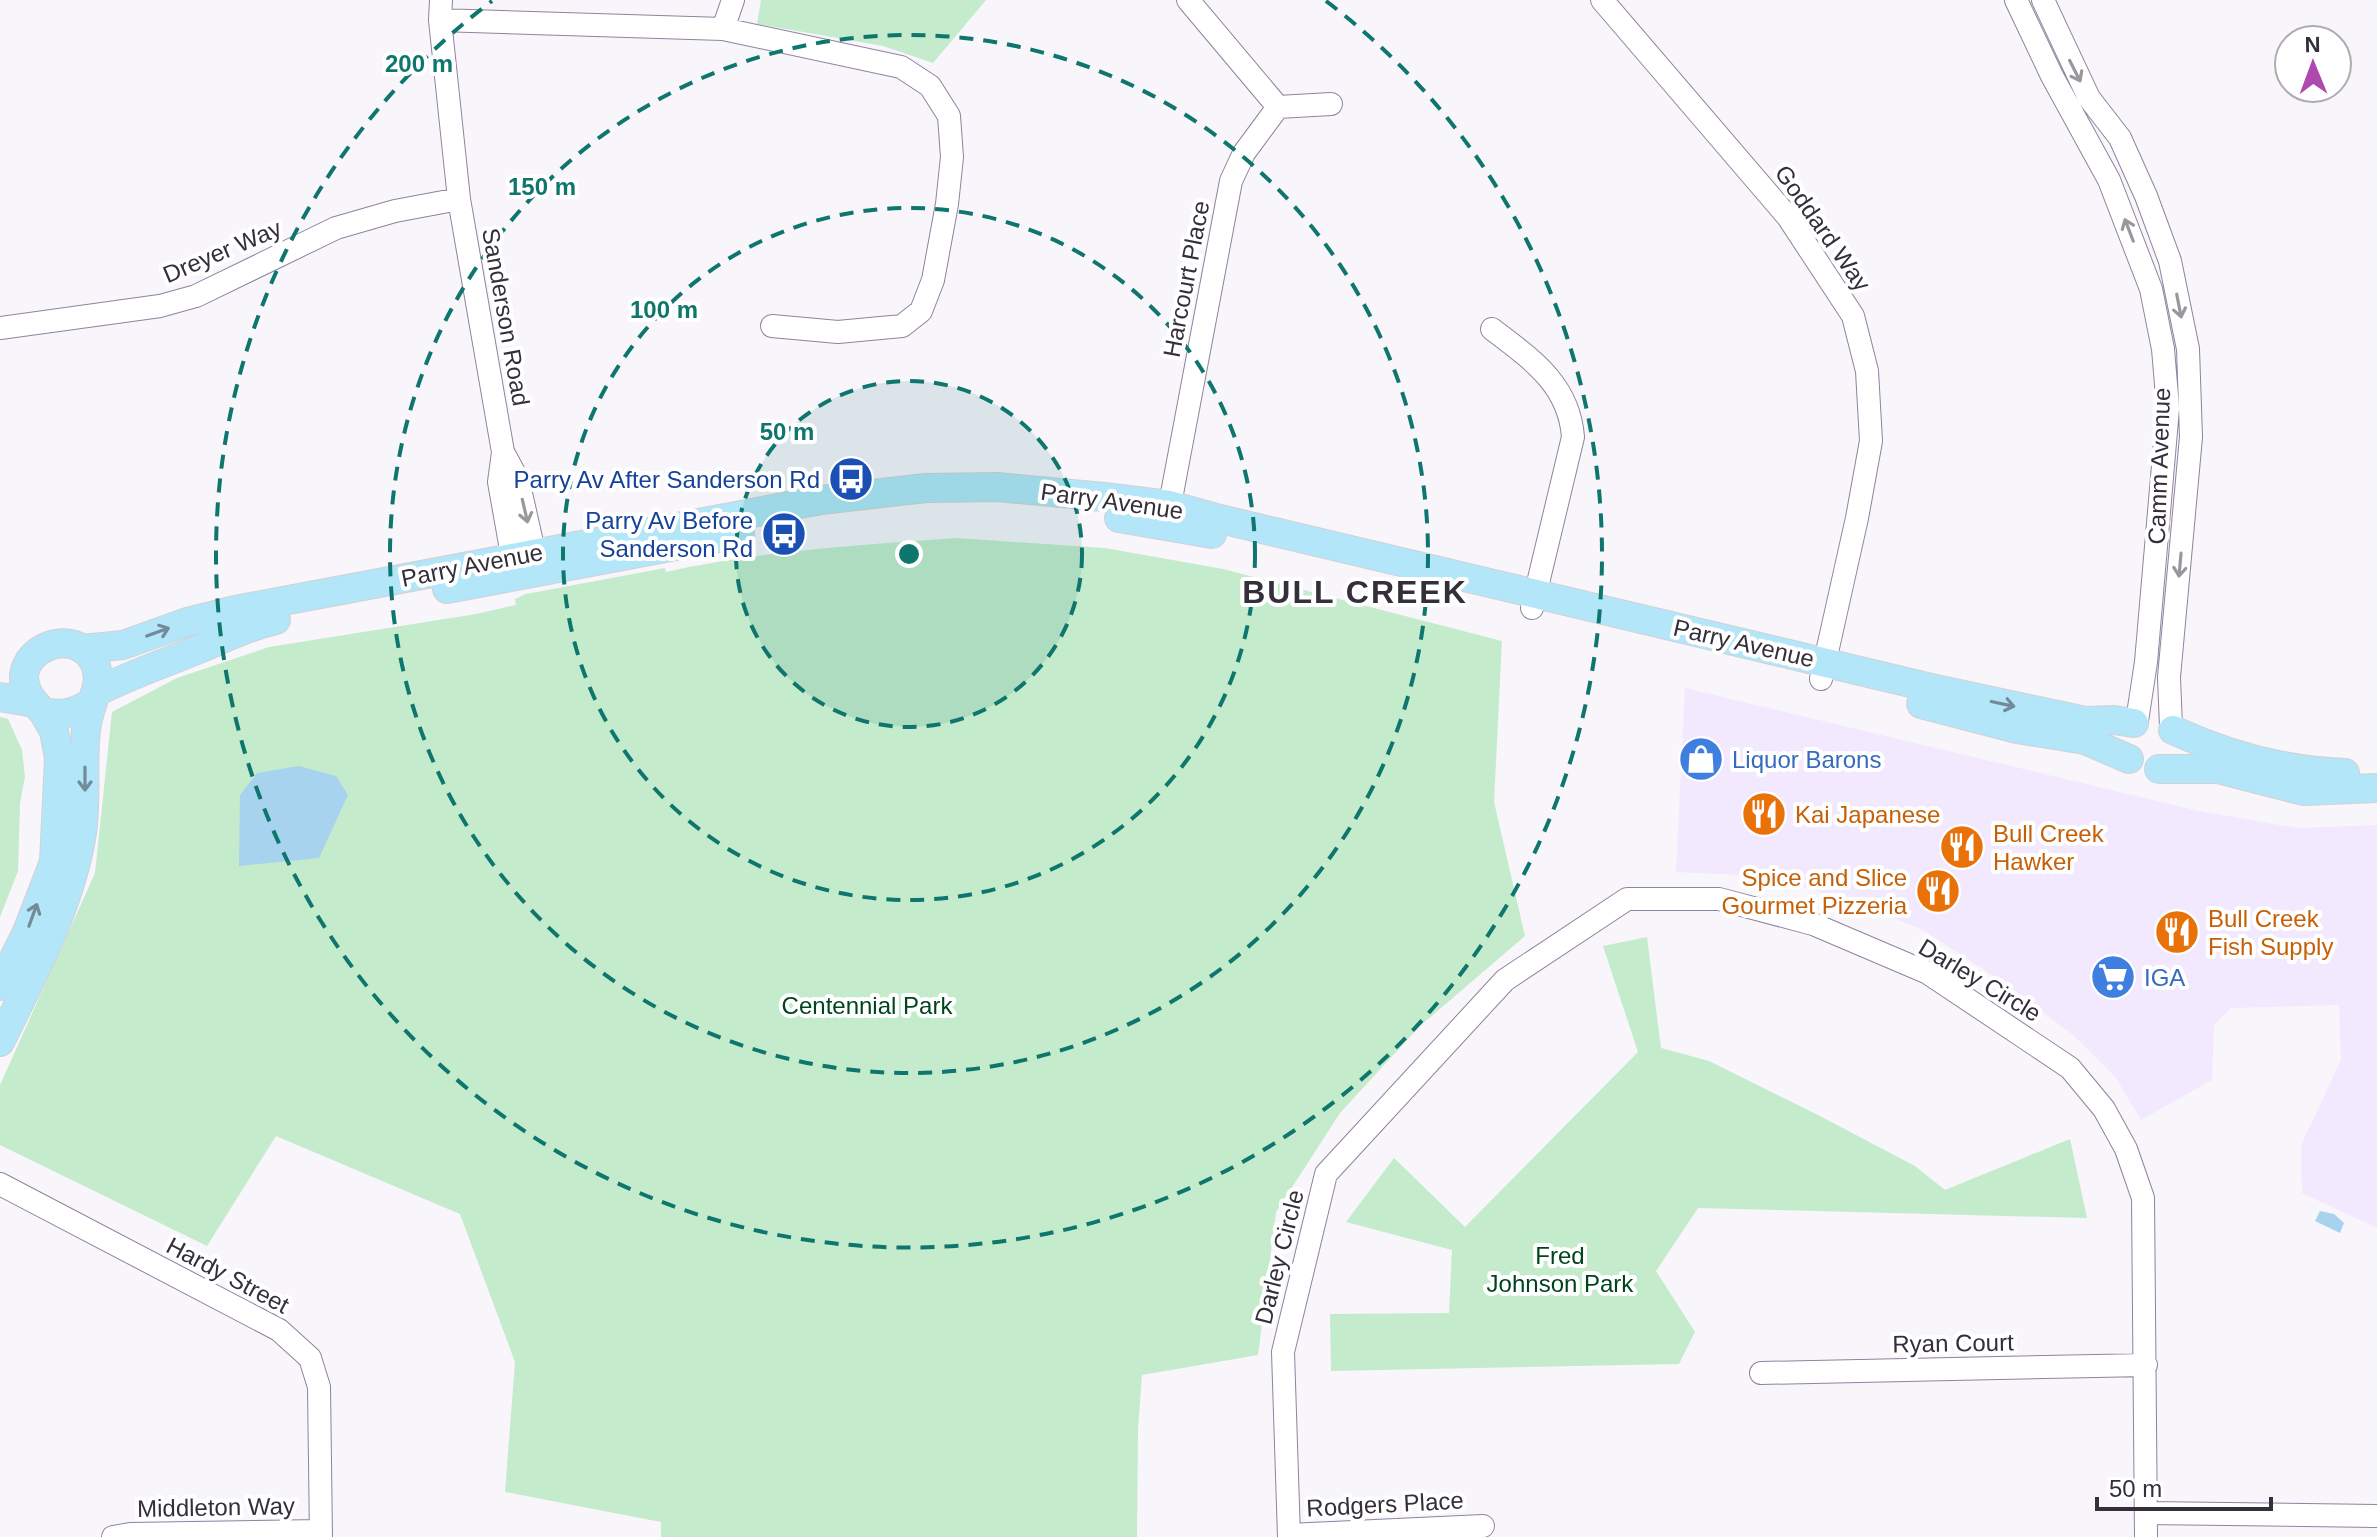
<svg xmlns="http://www.w3.org/2000/svg" width="2377" height="1537" viewBox="0 0 2377 1537" font-family="Helvetica,sans-serif">
<style>
.built{fill:#f3e9fe}
.green{fill:#c4ebcc}
.water{fill:#a8d3ef}
.lines{fill:none;stroke-linecap:round;stroke-linejoin:round}
.minor-casing{stroke:#8f839d;stroke-width:24}
.major-casing{stroke:#d2d1d4;stroke-width:30}
.minor{stroke:#fff;stroke-width:22}
.major{stroke:#b2e6f8;stroke-width:28}
.oneway{stroke:#9a979c}
.oneway2{stroke:#738a99}
.ring{fill:none;stroke:#0f766e;stroke-width:4;stroke-dasharray:14 10}
.labels{text-anchor:middle;dominant-baseline:central;stroke-width:8;stroke-linejoin:round;paint-order:stroke}
.street-label{font-size:24px;fill:#342f3a;stroke:#fff}
.transit-label{font-size:24px;fill:#164399;stroke:#fff;text-anchor:end}
.shop-label{font-size:24px;fill:#366cbe;stroke:#fff;text-anchor:start}
.food-label{font-size:24px;fill:#c56008;stroke:#fff;text-anchor:start}
.park-label{font-size:24px;fill:#00441e;stroke:#fff}
.district-label{font-size:32px;font-weight:bold;letter-spacing:2px;fill:#342f3a;stroke:#fff}
.centre{fill:#0f766e;stroke:#fff;stroke-width:4}
.ring-label{font-size:24px;text-anchor:middle;font-weight:bold;fill:#0f766e;stroke:#fff;stroke-width:8;stroke-linejoin:round;paint-order:stroke}
</style>
<rect width="100%" height="100%" fill="#f8f5fb"/>
<path class="built" d="M1685,688L2199,811L2297,828L2377,825V1228L2302,1193L2301,1145L2341,1060L2339,1005L2231,1008L2214,1025L2212,1080L2141,1120L2116,1078L2073,1035L2004,983L1925,931L1853,902L1766,876L1676,872Z"/>
<path class="green" d="M761,0H986L933,63L883,46L757,24Z
M956,538L1105,548L1223,569L1502,641L1494,802L1525,936L1420,1026L1340,1113L1276,1212L1258,1355L1142,1375L1138,1429L1137,1537H661V1522L505,1492L515,1362L460,1214L276,1136L207,1246L0,1145V1085L95,873L112,712L177,678L269,647L476,614L516,605L515,599L526,594L665,568L666,572C760,551 860,545 956,538Z
M0,717L8,719L22,750L25,777L20,803L18,871L0,917Z
M1647,937L1661,1048L1709,1061L1816,1114L1915,1166L1945,1190L2070,1139L2087,1218L1698,1208L1656,1271L1695,1332L1679,1364L1331,1371L1330,1314L1449,1313L1452,1250L1346,1222L1394,1158L1465,1227L1638,1052L1603,946Z"/>
<path class="water" d="M299,766L336,776L348,795L319,858L239,866L240,795L257,773Z
M2320,1211L2334,1214L2344,1223L2340,1233L2315,1221Z"/>
<g class="lines">
<g class="minor-casing">
<path id="minor" d="M441,0L440,20L459,199L503,452L499,482L515,572
M1188,0L1278,107
M1602,0L1788,217L1853,316L1867,371L1871,441L1857,518L1821,679
M2016,0L2052,76L2109,180L2151,289L2163,349L2168,408L2146,662L2137,721
M2043,0L2089,98L2120,138L2146,196L2170,261L2188,349L2191,437L2169,677L2171,727
M440,20L723,29L901,67L930,86L949,116L952,157L947,204L933,280L921,311L902,326L838,332L772,326
M723,29L733,0
M0,328L160,306L196,296L336,228L395,211L459,199
M1492,329C1531,359 1569,384 1573,437L1532,608
M503,452L518,480L538,569
M1167,520L1231,181L1244,153L1278,107L1331,104
M0,1184L279,1330L310,1358L319,1387L321,1537
M1761,1373L2146,1365
M2147,1513L2377,1516
M1289,1535L1483,1526
M113,1537L130,1534L321,1531
M1289,1537L1283,1352L1326,1174L1505,980L1627,899H1719L1813,924L1928,973L2070,1068L2104,1109L2126,1149L2143,1198L2146,1537"/>
</g>
<g class="major-casing">
<path id="major" d="M1119,518L1212,534
M447,589L740,534
M82,649L123,645L187,622L235,610L821,500L926,488L997,487L1104,497L1169,505L1216,518L1940,690L2085,721L2114,720L2134,723
M95,693C127,676 160,665 194,651C224,639 243,628 276,620
M0,697L35,703
M1921,704L2017,729L2085,740L2129,759
M2173,730C2229,756 2284,771 2345,773
M2159,769H2218L2304,791L2377,788
M0,986L27,932L54,862L59,758L54,731L43,712
M0,1042C33,974 70,908 82,833C87,799 82,764 86,730C88,707 106,681 93,660C70,623 8,654 28,693C31,700 38,706 43,712C63,716 75,713 92,702"/>
</g>
<use href="#minor" class="minor"/>
<use href="#major" class="major"/>
</g>
<defs><path id="oneway-shaft" d="M-6 0H5M1.5-3L5.5 0L1.5 3" fill="none" stroke-width="1.6" stroke-linecap="round" stroke-linejoin="round" transform="scale(2)"/></defs>
<g class="oneway">
<use href="#oneway-shaft" transform="translate(2075 71) rotate(63)"/>
<use href="#oneway-shaft" transform="translate(2129 230) rotate(-111)"/>
<use href="#oneway-shaft" transform="translate(2179 306) rotate(79)"/>
<use href="#oneway-shaft" transform="translate(525 511) rotate(77)"/>
<use href="#oneway-shaft" transform="translate(2180 565) rotate(95)"/>
</g>
<g class="oneway2">
<use href="#oneway-shaft" transform="translate(158 632) rotate(-20)"/>
<use href="#oneway-shaft" transform="translate(2003 704) rotate(12)"/>
<use href="#oneway-shaft" transform="translate(85 779) rotate(90)"/>
<use href="#oneway-shaft" transform="translate(33 915) rotate(-70)"/>
</g>
<circle cx="909" cy="554" r="173" fill="#0f766e" fill-opacity=".12"/>
<g class="ring">
<circle cx="909" cy="554" r="173"/>
<circle cx="909" cy="554" r="346"/>
<circle cx="909" cy="554" r="519"/>
<path d="M1326 1A693 693 0 1 1 492 1"/>
</g>
<defs>
<g id="bus-disc" transform="scale(2.3)"><circle r="9.5" fill="#1a4fb4" stroke="#fff"/><path d="M-5-6H5V4H4V6H2V4H-2V6H-4V4H-5ZM-3.5-4V0h7V-4ZM-3.5 1.2v1.5H-2V1.2ZM2 1.2v1.5H3.5V1.2Z" fill="#fff"/></g>
<g id="shop-disc" transform="scale(2.3)"><circle r="9.5" fill="#3f7fe0" stroke="#fff"/><path d="M-5-2.5h2.3a2.7 3.5 0 0 1 5.4 0H5L5.5 6h-11ZM-1.5-2.5h3a1.5 2.3 0 0 0-3 0Z" fill="#fff"/></g>
<g id="restaurant-disc" transform="scale(2.3)"><circle r="9.5" fill="#e8710a" stroke="#fff"/><path d="M-5-6h1v4h1v-4h1v4h1v-4h1v5L-1.5 .5V6h-2V.5L-5-1ZM5-6V6H3V1.5H1.5Q1.5-4 5-6Z" fill="#fff"/></g>
<g id="supermarket-disc" transform="scale(2.3)"><circle r="9.5" fill="#3f7fe0" stroke="#fff"/><path d="M-6-5.5h2.5l.6 2H6L4.5 2H-2.5L-4.4-4H-6ZM-1.5 3.2a1.3 1.3 0 1 0 .1 0ZM3 3.2a1.3 1.3 0 1 0 .1 0Z" fill="#fff"/></g>
</defs>
<g fill-rule="evenodd">
<use href="#bus-disc" x="851" y="479"/>
<use href="#bus-disc" x="784" y="534"/>
<use href="#shop-disc" x="1701" y="759"/>
<use href="#restaurant-disc" x="1764" y="814"/>
<use href="#restaurant-disc" x="1962" y="847"/>
<use href="#restaurant-disc" x="1938" y="891"/>
<use href="#restaurant-disc" x="2177" y="932"/>
<use href="#supermarket-disc" x="2113" y="977"/>
</g>
<g class="labels">
<g class="street-label">
<text transform="translate(1823 228) rotate(55)">Goddard Way</text>
<text transform="translate(222 251) rotate(-23)">Dreyer Way</text>
<text transform="translate(1186 279) rotate(-79)">Harcourt Place</text>
<text transform="translate(506 317) rotate(80)">Sanderson Road</text>
<text transform="translate(2159 466) rotate(-88)">Camm Avenue</text>
<text transform="translate(1112 501) rotate(8)">Parry Avenue</text>
<text transform="translate(472 565) rotate(-11)">Parry Avenue</text>
<text transform="translate(1744 643) rotate(13)">Parry Avenue</text>
<text transform="translate(1980 980) rotate(31)">Darley Circle</text>
<text transform="translate(1279 1257) rotate(-76)">Darley Circle</text>
<text transform="translate(228 1275) rotate(28)">Hardy Street</text>
<text transform="translate(1953 1343) rotate(-1)">Ryan Court</text>
<text transform="translate(1385 1504) rotate(-3)">Rodgers Place</text>
<text transform="translate(216 1507) rotate(-1)">Middleton Way</text>
</g>
<g class="transit-label">
<text x="820" y="479">Parry Av After Sanderson Rd</text>
<text x="753" y="520">Parry Av Before<tspan x="753" dy="28">Sanderson Rd</tspan></text>
</g>
<g class="shop-label">
<text x="1732" y="759">Liquor Barons</text>
<text x="2144" y="977">IGA</text>
</g>
<g class="food-label">
<text x="1795" y="814">Kai Japanese</text>
<text x="1993" y="833">Bull Creek<tspan x="1993" dy="28">Hawker</tspan></text>
<text x="1907" y="877" text-anchor="end">Spice and Slice<tspan x="1907" dy="28">Gourmet Pizzeria</tspan></text>
<text x="2208" y="918">Bull Creek<tspan x="2208" dy="28">Fish Supply</tspan></text>
</g>
<g class="park-label">
<text x="867" y="1005">Centennial Park</text>
<text x="1560" y="1255">Fred<tspan x="1560" dy="28">Johnson Park</tspan></text>
</g>
<g class="district-label">
<text x="1355" y="592">BULL CREEK</text>
</g>
</g>
<circle cx="909" cy="554" r="12" class="centre"/>
<g class="ring-label">
<text x="419" y="72">200 m</text>
<text x="542" y="195">150 m</text>
<text x="664" y="318">100 m</text>
<text x="787" y="440">50 m</text>
</g>
<g transform="translate(2313 64) rotate(359)"><circle r="38" fill="#ffffff" stroke="#aeacb0" stroke-width="2"/>
<path d="M0-6L14 30L0 20L-14 30Z" fill="#ae49ae"/>
<text y="-12" font-size="22" font-weight="bold" text-anchor="middle" fill="#342f3a">N</text>
</g>
<path d="M2097 1497v12h174v-12" fill="none" stroke="#342f3a" stroke-width="4"/>
<text x="2109" y="1497" font-size="24" fill="#342f3a" stroke="#ffffff" stroke-width="6" paint-order="stroke">50 m</text>
</svg>
